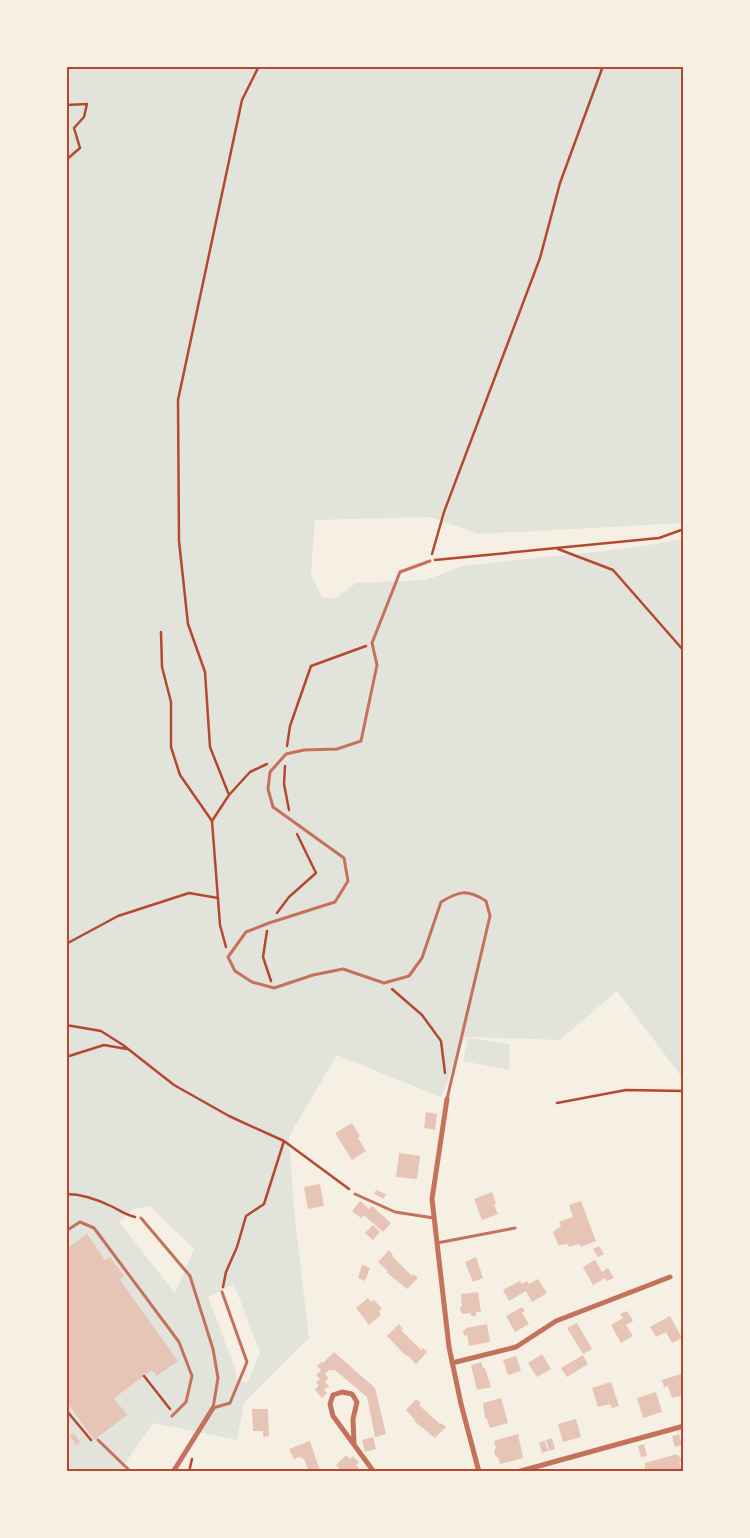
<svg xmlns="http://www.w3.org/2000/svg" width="750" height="1538" viewBox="0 0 750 1538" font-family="Cabin,sans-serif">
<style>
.green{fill:#e2e4dc;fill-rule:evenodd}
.building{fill:#e6c5b7}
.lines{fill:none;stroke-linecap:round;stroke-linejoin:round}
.path{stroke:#b5482f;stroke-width:2.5}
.service{stroke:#c5725c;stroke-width:3}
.minor{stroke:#c5725c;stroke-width:5}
.neatline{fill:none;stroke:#b5482f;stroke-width:2}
</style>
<rect width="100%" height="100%" fill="#f6efe4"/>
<path class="green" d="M66,66H684V523L479,534L430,517L315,520L311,574L322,598H336L356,583L426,580L462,566L631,548L684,539V1080L617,991L560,1040L465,1037L441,1097L337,1055L289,1136L294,1210L309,1338L244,1403L237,1440L153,1423L119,1472H66ZM150,1206L194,1249L175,1293L119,1222L133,1209ZM234,1284L260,1353L247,1383L237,1380L234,1366L208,1297Z
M468,1038L510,1044L509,1070L463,1061Z"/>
<path class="building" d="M426,1112L437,1114L435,1130L424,1128Z
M352,1123L360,1136L358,1138L366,1151L352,1160L335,1133Z
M399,1153L420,1156L417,1179L396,1177Z
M320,1184L324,1206L308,1209L304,1187Z
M376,1190L386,1194L384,1199L374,1194Z
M492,1192L496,1204L494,1205L498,1214L482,1220L474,1199Z
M360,1201L369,1209L372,1206L391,1223L383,1232L364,1215L361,1218L352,1211Z
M581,1201L596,1241L581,1247L579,1244L569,1247L568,1244L558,1245L553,1232L561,1226L559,1222L573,1217L569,1205Z
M373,1225L380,1232L373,1240L365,1233Z
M87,1234L105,1260L110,1257L124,1276L120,1280L178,1361L157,1376L152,1370L114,1398L127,1415L94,1440L66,1401V1393L68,1392L66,1390V1257L68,1255L66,1249Z
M599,1246L604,1254L598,1257L593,1249Z
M389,1250L393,1255L392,1256L412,1276L413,1274L418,1278L407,1289L386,1272L388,1271L378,1262Z
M476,1257L483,1278L473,1282L465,1262Z
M595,1260L602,1272L608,1268L614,1278L607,1281L605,1278L593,1285L583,1267Z
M362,1265L370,1268L365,1281L358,1278Z
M538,1279L547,1293L532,1302L526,1291L509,1301L503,1290L520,1281L522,1284L527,1281L529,1284Z
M478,1292L481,1312H476V1316H471V1313L463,1314L461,1312L460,1307L462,1306L461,1294Z
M368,1298L371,1302L374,1300L382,1309L379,1311L381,1315L369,1325L356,1308Z
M522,1307L525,1311L522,1313L529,1324L515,1332L506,1316Z
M627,1311L633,1321L626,1325L633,1336L621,1343L611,1325L623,1318L620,1314Z
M670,1316L682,1338L672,1343L666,1332L656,1337L650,1327Z
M577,1323L592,1349L583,1354L567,1328Z
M399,1324L403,1329L401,1330L421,1350L423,1348L427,1352L416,1364L407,1355L406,1356L387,1336Z
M487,1324L490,1342L469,1346L467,1335L464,1336L463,1330L466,1329V1328Z
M334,1352L375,1388L386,1434L375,1437L367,1397L335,1370H329L325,1374L329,1378L325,1382L329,1386L324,1390L327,1393L322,1398L315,1390L319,1385L316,1383L320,1379L316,1375L321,1370L317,1366L321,1362L323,1363Z
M542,1354L551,1369L537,1377L528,1363Z
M583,1355L588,1364L567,1377L561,1368Z
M516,1356L521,1371L508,1375L503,1360Z
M481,1362L483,1368H485L491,1387L477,1390L471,1365Z
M684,1373V1395L672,1398L668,1386L664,1387L662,1380Z
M611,1382L619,1406L612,1408L610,1404L598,1407L592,1388Z
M656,1392L662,1412L643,1418L637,1398Z
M501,1398L508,1423L490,1428L487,1419L485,1418L483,1403Z
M416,1399L421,1403L419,1405L440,1424L441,1423L446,1427L435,1438L414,1421L415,1420L406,1410Z
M252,1409H268L269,1436L263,1437V1431H253Z
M576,1419L581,1437L563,1442L558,1424Z
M74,1433L80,1442L76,1445L70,1436Z
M518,1434L523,1458L500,1464L498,1457L495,1456L494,1451L496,1448L494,1441Z
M679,1434L682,1445L675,1447L672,1436Z
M373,1437L376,1449L365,1452L362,1440Z
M552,1438L555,1449L549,1451L546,1440Z
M310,1441L317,1462L321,1472H309L304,1459L299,1457L294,1459L289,1449Z
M545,1441L548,1451L542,1453L539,1442Z
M644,1444L647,1456L641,1457L638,1446Z
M677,1454V1456L679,1455L682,1462H679L682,1470L645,1472V1463Z
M346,1455L350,1459L352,1456L359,1462L356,1465L363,1472H343L336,1465Z"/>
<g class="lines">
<path class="path" d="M66,105L87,104L84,117L74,128L80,148L66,160
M558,549L613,570L684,651
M432,554L444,512L540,258L560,183L603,66
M435,560L659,538L684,529
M161,632L162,667L171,702V747L180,775L212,821L220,925L226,947
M287,746L290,726L311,666L366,646
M285,766L284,784L289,810
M229,795L210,747L205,672L188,624L179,541L178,400L242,100L259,66
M212,821L229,795L250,772L267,764
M277,913L289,897L316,873L297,834
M267,931L263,957L271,981
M66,944L118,916L189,893L218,898
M392,989L422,1015L441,1041L445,1073
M66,1025L101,1031L123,1045L174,1085L229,1116L284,1141L349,1189
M66,1057L104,1045L127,1049
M557,1103L626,1090L684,1091
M66,1194C82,1194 99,1200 113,1207C121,1211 126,1215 135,1217
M223,1287L226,1272L237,1247L246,1216L264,1204L284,1141
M144,1376L170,1409
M66,1410L91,1440
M189,1472L192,1459"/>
<path class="service" d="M430,561L400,572L372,643L377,665L361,741L337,749L304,750L286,754L270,772L268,789L273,807L344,858L348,881L335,902L269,923L246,932L228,957L235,971L252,982L274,988L313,975L343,969L384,983L409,976L422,958L441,902C459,891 467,889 486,901L490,916L447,1099
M355,1194L395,1212L434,1218
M141,1218L190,1276L213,1349L218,1378L213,1408L230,1403L247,1362L222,1292
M66,1231L80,1222L94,1228L179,1342L192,1376L186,1402L172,1416
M437,1243L515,1228
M98,1440L130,1471"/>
<path class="minor" d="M447,1099L432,1199L449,1347L461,1404L479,1472
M452,1363L516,1347L556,1321L670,1277
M354,1443L353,1419L357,1402L352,1394L342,1392L333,1395L330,1404L333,1416L374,1472
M173,1472L213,1408
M517,1472L684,1426"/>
</g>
<rect width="750" height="1538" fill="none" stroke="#f6efe4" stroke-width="135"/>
<rect x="68" y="68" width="614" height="1402" class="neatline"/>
</svg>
